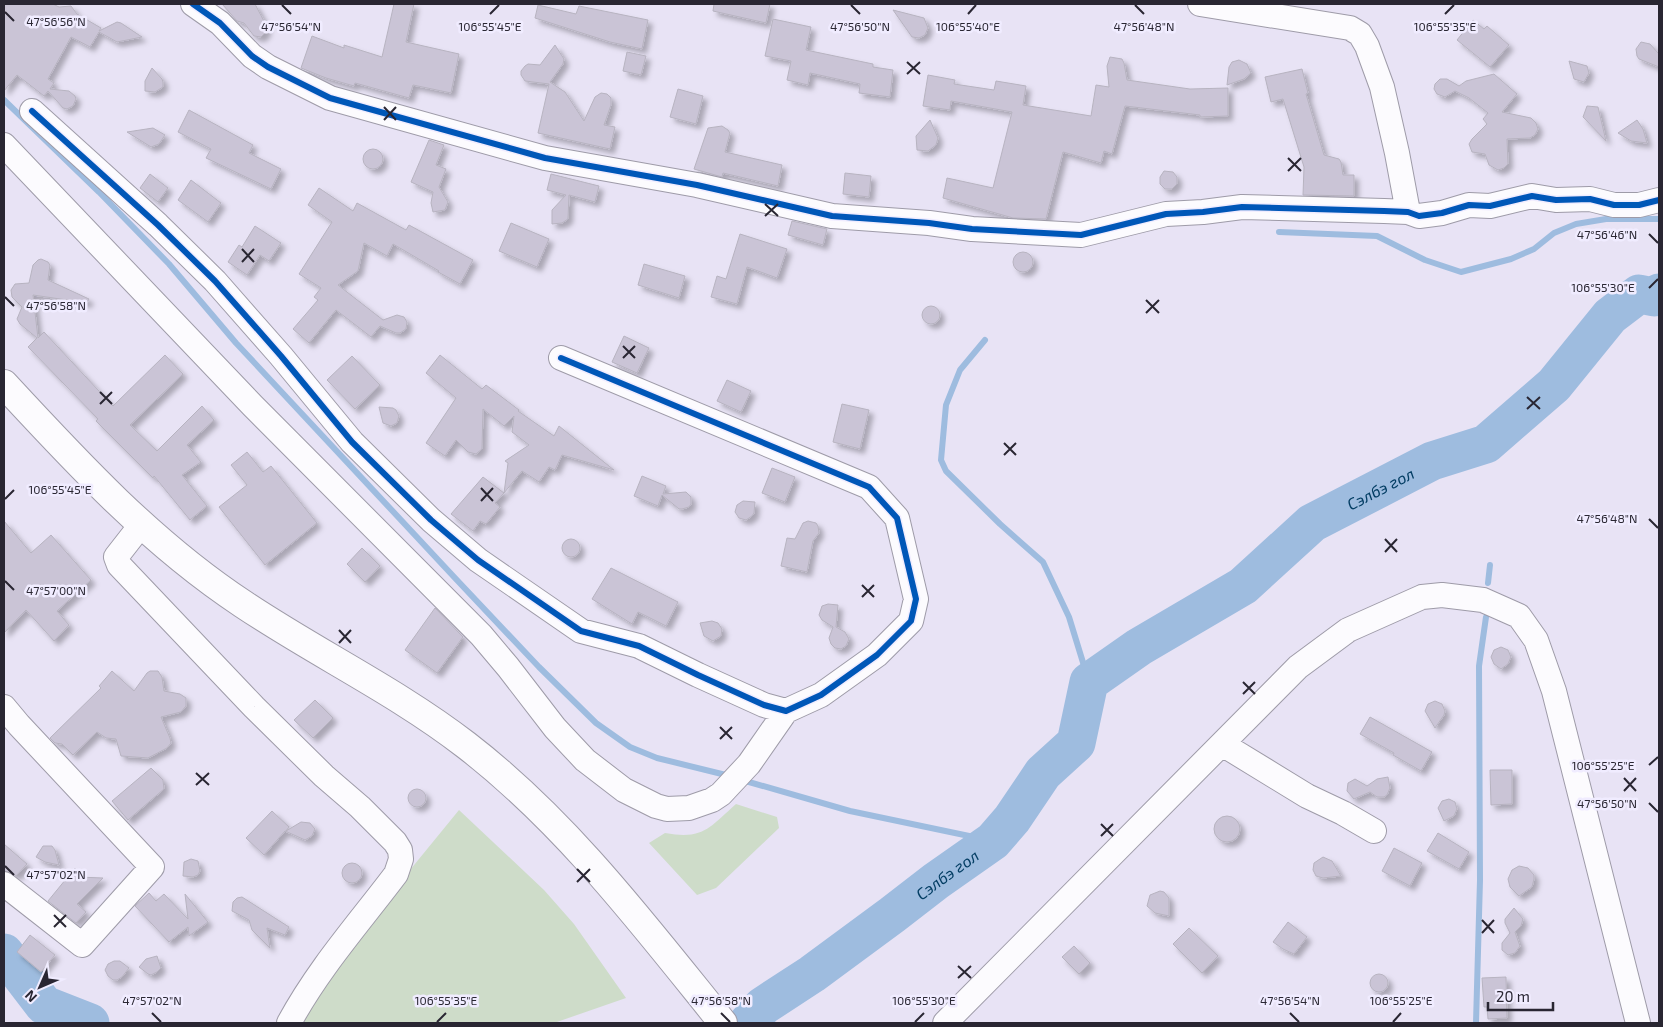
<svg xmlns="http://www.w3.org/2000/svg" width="1663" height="1027" viewBox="0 0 1663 1027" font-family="'Exo 2',sans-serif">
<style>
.green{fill:#cedcc9}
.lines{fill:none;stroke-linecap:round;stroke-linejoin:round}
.stream{stroke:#9ebcdf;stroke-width:6}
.river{stroke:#9ebcdf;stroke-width:39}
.building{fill:#cac4d6;stroke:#b7b3c0;filter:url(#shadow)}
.minor-casing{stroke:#9e9ba8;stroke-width:26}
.major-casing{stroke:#9e9ba8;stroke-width:30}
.minor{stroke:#fcfbfe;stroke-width:24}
.major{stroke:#fcfbfe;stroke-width:28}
.cycleway-casing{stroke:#f0ecff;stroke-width:9}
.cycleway{stroke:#0057b8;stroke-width:6}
.ticks{fill:none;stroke:#292632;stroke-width:2}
.labels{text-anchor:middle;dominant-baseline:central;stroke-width:5;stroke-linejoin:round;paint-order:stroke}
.water-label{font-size:16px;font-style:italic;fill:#043e64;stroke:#f0ecff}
.ticks-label{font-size:12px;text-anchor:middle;fill:#292632;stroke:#f0ecff;stroke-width:5;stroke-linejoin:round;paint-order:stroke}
</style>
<defs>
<filter id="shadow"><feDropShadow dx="4.5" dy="4.5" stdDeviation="2.5" flood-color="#0004"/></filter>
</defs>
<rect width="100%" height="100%" fill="#e8e3f5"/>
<path class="green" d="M736,804L777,817L779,828L716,888L697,895L649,843L665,833C703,840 709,828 736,804Z
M459,810L544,890L574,924L626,998L554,1023H301L343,952Z"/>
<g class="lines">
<path class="stream" d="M4,100L99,192L169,264L236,343L455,578L539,667L596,723L630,747L657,758L730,776
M1279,232L1377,236L1425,260L1461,272L1511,259L1534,249L1554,233L1576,224L1606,219H1659
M985,340L960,370L946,405L941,460L946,471L1000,524L1043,562L1069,617L1089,682
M1488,583L1490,565
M742,780L850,811L993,841
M1476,1023L1480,880L1479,666L1486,617"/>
<g class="river">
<path d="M4,953L44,1005L90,1023"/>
<path id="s1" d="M748,1023L763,1006L812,974L892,915L936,881L993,841L1012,819L1043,773L1076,743L1089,682L1139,647L1243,586L1312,523L1432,461L1486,444L1554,385L1610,316L1639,294L1654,297L1659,293"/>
</g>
</g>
<path class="building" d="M4,4H53L59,7L71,6L77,14L101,28L99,31L117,22L121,23L142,37L117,42L99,32L90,47L71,37L48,79L54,83L50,89L69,91L75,96L76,99L73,106L67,109L63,108L48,91L44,96L17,75L4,91Z
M222,4H255L266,25V32L261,37L254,36L244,23L237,21Z
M394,4H414L406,42L459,54L451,93L413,85L409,98L355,83L354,86L326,78L301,68L312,36L344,48V45L382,57Z
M714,4H770L766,23L713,11Z
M538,5L576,14L579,6L648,20L642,49L610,42L535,18Z
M893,10L924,18L928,28L925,35L919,38L912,37Z
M773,19L811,27L806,50L873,64V67L893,70L890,97L859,93L860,84L810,73L808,85L787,80L791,61L765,56Z
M1473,20L1484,29L1487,26L1509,45L1490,67L1457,40Z
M1641,42L1650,44L1659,54V67L1639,59L1637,56L1636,49Z
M555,45L564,59L563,64L550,82L565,92L584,121L595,97L601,93L607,94L611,98V105L604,125L615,127L610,149L538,133L549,84L525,81L521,75V71L525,66L528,64L540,65Z
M627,52L646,56L641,75L623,71Z
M1110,57L1122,59L1124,63L1127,80L1190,89L1228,88V116L1200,117V115L1125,106L1112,154L1104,151L1101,163L1063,152L1046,219L1013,218L943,198L947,178L993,188L1012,112L951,101L950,110L923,106L928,75L955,80L954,84L994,90L996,81L1026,86L1023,105L1091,116L1096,85L1109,87L1107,66Z
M1239,60L1247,64L1251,73L1244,79L1227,85L1229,67L1232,62Z
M1569,61L1587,66L1589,73L1584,82L1574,79Z
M152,68L162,79L163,82V87L155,92L145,91V81Z
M1302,69L1308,93L1306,94L1324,155L1339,159L1341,162L1343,175H1354V196L1303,195L1304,167L1283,99L1271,102L1265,77Z
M1494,74L1517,94L1502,112L1531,118L1536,123L1538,129L1535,135L1530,138L1507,139L1508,164L1504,168L1498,170L1489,165L1485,154L1472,152L1469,144L1472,139L1487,124L1483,119L1488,113L1469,98L1455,91L1445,97L1437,94L1434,89L1435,84L1440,79H1447L1459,86L1466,81Z
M678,89L703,96L696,124L670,117Z
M1587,106L1598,107L1606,141L1583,117Z
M189,110L253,145L249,153L281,169L271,189L206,158L211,149L178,132Z
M930,120L938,138L936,145L928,151L917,150L916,136Z
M1637,120L1643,129L1647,143L1631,141L1618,133Z
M722,126L728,130L730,133L725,152L782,165L778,186L723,173L722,177L694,169L708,128Z
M153,128L165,135L159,144L151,147L127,132Z
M429,140L444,145L436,165L446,169L439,187L448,202L445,210L433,212L431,203L433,192L411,182Z
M363 159a10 10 0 1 1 20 0a10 10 0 1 1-20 0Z
M1164,171L1173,172L1177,177V184L1172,189H1165L1160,184V177Z
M845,173L871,176L869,197L843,194Z
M150,174L168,188L158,202L140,188Z
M551,174L599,186L595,202L569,195L568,219L562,223L552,224V210L566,195L547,190Z
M191,180L221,203L208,222L178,200Z
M319,188L353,211L357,203L406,230L409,225L473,260L460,284L438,272L439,271L393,244L387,256L364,243L358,271L338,285L383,320L397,315L404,317L407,322L406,329L400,333H396L380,326L371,337L336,310L309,343L293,329L318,300L314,297L321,288L299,274L332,222L308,205Z
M792,221L827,229L823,245L788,235Z
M511,223L549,239L537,267L499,251Z
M255,226L281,243L269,261L260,255L247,275L228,262L239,245L242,247Z
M740,234L787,249L777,278L747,267L737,304L711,297L717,276L726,279Z
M1013 262a10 10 0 1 1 20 0a10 10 0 1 1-20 0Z
M41,259L48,262L50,265L48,280L89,299L87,303L33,295L38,338L44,332L113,406L165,355L183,374L130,425L157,451L202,406L214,420L187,445L201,462L182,475L207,506L190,520L154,476L153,478L96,421L98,419L28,347L37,338L20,324L17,319L22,307L12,297L11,290L15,284L29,283L33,265L38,260Z
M644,264L685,276L679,298L638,285Z
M922 315a9 9 0 1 1 18 0a9 9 0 1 1-18 0Z
M624,336L649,348L637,373L612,362Z
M440,355L482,389L486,385L519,410L518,411L554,436L559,426L614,470L562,455L555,470L549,467L539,482L522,471L504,493L508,463L505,461L529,445L512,432L514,416L504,426L483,409L482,449L476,454L468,452L456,440L445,456L426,443L456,398L426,373Z
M352,356L380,385L355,409L327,380Z
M727,380L751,391L741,412L717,401Z
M842,404L869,410L860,449L833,442Z
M379,407L393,408L396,410L399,416L397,423L391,426L383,423Z
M247,452L263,472L271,466L317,523L265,565L219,507L247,485L231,465Z
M772,468L795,477L785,502L762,493Z
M642,476L666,486L663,494L686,492L691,497V504L689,507L682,509H679L662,495L658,506L634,496Z
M483,477L504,493L495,503L500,507L486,524L480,521L473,531L451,514Z
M743,501L755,502L754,513L752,516L746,520L739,518L735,512L737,505Z
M4,521L31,553L51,535L91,580L57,611L69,625L54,641L26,610L4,633Z
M808,521L816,523L818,526L819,533L813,541L807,572L781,566L787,538L795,539L803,523Z
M562 548a9 9 0 1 1 18 0a9 9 0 1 1-18 0Z
M362,548L380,566L365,582L347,564Z
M611,568L678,602L666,626L638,612L632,624L592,599Z
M828,604L838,605L836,627L845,632L849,639L846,646L841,649L835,648L831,644L829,638L833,627L822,620L819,615L822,606Z
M435,608L463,637L437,673L405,650Z
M712,621L718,623L722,629L721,636L713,641L704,636L700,623Z
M1501,647L1508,650L1511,657L1508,664L1501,669L1494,664L1491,657L1494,650Z
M112,671L134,691L147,673L150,671H158L162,677L164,691L180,694L186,698V706L181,712L161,717L170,738L171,743L167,748L148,758L121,756L116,739L106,738L97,732L73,755L62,744L55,743L50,738L101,688L99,686Z
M315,700L333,718L313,738L294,720Z
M1435,701L1442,704L1445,711L1444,715L1435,728L1425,711L1428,704Z
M1370,717L1432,752L1421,771L1393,755L1394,753L1360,734Z
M151,768L163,780L164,789L128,820L112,801Z
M1490,770H1512V804L1491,805Z
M1388,777L1390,788L1387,795L1384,797H1377L1370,792L1354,799L1347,791L1348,783L1355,779L1367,786L1377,779Z
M408 798a9 9 0 1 1 18 0a9 9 0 1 1-18 0Z
M1449,799L1455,802L1457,809L1454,816L1444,821L1438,808L1442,801Z
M272,811L289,827L286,831L301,822L310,823L315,829L312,836L305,840L285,831L264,855L246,838Z
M1214 829a13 13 0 1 1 26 0a13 13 0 1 1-26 0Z
M1438,833L1469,852L1459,869L1427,851Z
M4,844L27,864L16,876L12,873L4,871Z
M43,846H52L55,850L59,865L45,862L36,857Z
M1394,848L1422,863L1410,886L1382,871Z
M1323,857L1332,861L1341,876L1323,878L1316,876L1313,870L1314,863Z
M191,859L198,861L200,871L198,875L193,877L183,876L184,862Z
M342 873a10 10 0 1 1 20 0a10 10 0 1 1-20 0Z
M1519,866L1528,868L1534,875V879L1532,887L1519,896L1510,887L1508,879L1512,870Z
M75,868L79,877L103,878L77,904L86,912L76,923L48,901Z
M1160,891L1164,892L1169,898V916L1155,913L1147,906L1150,895Z
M149,893L156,901L164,894L188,919L185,894L208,922L189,936L188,927L169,942L135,906Z
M242,897L289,927L285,935L267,928L270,948L252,930L249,920L232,911L233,902L237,898Z
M1514,908L1523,919L1521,926L1515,932L1520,946L1515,953L1508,955L1502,950V943L1510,933L1505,923V919Z
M1288,922L1307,937L1294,954L1283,949L1273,942Z
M1189,928L1218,956L1202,973L1173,944Z
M30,935L55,955L41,972L17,952Z
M1074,946L1090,963L1079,974L1062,957Z
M157,956L161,968L157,972L151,975L148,974L139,967L146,959Z
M114,961H120L129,968L122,977L117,980H113L108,976L105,970L108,964Z
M1370 983a9 9 0 1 1 18 0a9 9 0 1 1-18 0Z
M1506,977L1507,1018L1488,1019L1487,1007H1484L1482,978Z"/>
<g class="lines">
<g class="minor-casing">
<path id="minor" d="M193,4L220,23L252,56L268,67L330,98L545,158L697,185L832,216L929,223L972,229L1081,235L1166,214L1203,212L1242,207L1384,211L1408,212L1419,216L1442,213L1469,205L1490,206L1532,196L1556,200L1590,199L1614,205H1639L1659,200
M1200,4L1350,28L1360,34L1367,46L1382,87L1397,153L1408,212
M32,111L158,225L215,281L281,356L352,442L431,520L478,560L581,631L639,646L698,675L764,705L786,711L821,695L877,655L911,621L916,599L897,518L869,487L561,358
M4,145L253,406L481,635L508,667L555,728L585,760L624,790L656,806L667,809L689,808L712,800L721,794L749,764L786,711
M141,525L116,557L119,565L254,707L324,776L360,807L395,842L400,850L401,859L396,874C359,923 318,969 289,1023
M4,707L19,725L152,867L82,945L4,884
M1222,744L1307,796L1343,813L1374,831
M945,1023L1298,667L1348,630L1422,597L1442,595L1483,600L1519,616L1536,640L1554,691L1638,1023"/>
</g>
<g class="major-casing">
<path id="major" d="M4,384C78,464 152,544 243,604C316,653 396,691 466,745C566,822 644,925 723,1023"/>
</g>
<use href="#minor" class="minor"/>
<use href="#major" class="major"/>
<g class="cycleway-casing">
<path id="cycleway" d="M193,4L220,23L252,56L268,67L330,98L545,158L697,185L832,216L929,223L972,229L1081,235L1166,214L1203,212L1242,207L1384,211L1408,212L1419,216L1442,213L1469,205L1490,206L1532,196L1556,200L1590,199L1614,205H1639L1659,200
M32,111L158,225L215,281L281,356L352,442L431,520L478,560L581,631L639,646L698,675L764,705L786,711L821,695L877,655L911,621L916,599L897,518L869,487L561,358"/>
</g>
<use href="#cycleway" class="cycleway"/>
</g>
<path class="ticks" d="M282,5L291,14M851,5L860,14M1135,5L1144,14M5,12L14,21M490,14L499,5M968,14L976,5M1445,14L1454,5M907,62L920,74M907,74L920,62M384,107L396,120M384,120L396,107M1288,158L1301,171M1288,171L1301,158M765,204L778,216M765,216L778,204M1649,234L1658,243M242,249L254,262M242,262L254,249M1649,288L1658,279M5,297L14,306M1146,300L1159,313M1146,313L1159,300M623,346L635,358M623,358L635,346M100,392L112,404M1527,397L1540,409M100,404L112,392M1527,409L1540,397M1004,443L1016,455M1004,455L1016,443M481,488L493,501M5,499L14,490M481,501L493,488M1649,519L1658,528M1385,539L1397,552M1385,552L1397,539M5,581L14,590M862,585L874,597M862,597L874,585M339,630L351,643M339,643L351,630M1243,682L1255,694M1243,694L1255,682M720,727L732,739M720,739L732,727M1649,765L1658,757M196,773L209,785M1624,778L1636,791M196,785L209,773M1624,791L1636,778M1649,803L1658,812M1101,824L1113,836M1101,836L1113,824M5,866L14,875M577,869L590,882M577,882L590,869M54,915L66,927M1482,920L1494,933M54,927L66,915M1482,933L1494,920M958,966L971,978M958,978L971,966M152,1013L161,1022M721,1013L730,1022M1290,1013L1299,1022M437,1022L446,1013M915,1022L924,1013M1393,1022L1401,1013"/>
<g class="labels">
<g class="water-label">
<text stroke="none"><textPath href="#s1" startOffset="849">Сэлбэ гол</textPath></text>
<text stroke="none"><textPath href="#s1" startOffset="249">Сэлбэ гол</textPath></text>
</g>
</g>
<g class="ticks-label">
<text x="56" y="26">47°56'56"N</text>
<text x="291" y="31">47°56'54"N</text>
<text x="490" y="31">106°55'45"E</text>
<text x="860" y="31">47°56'50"N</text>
<text x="968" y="31">106°55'40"E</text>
<text x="1144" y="31">47°56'48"N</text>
<text x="1445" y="31">106°55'35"E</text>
<text x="1607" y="239">47°56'46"N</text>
<text x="1603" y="292">106°55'30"E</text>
<text x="56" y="310">47°56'58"N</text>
<text x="60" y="494">106°55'45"E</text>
<text x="1607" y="523">47°56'48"N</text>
<text x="56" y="595">47°57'00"N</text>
<text x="1603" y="770">106°55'25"E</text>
<text x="1607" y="808">47°56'50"N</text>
<text x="56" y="879">47°57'02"N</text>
<text x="446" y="1005">106°55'35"E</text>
<text x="924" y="1005">106°55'30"E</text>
<text x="1401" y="1005">106°55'25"E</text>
<text x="152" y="1005">47°57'02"N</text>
<text x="721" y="1005">47°56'58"N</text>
<text x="1290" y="1005">47°56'54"N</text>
</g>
<rect width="1663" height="1027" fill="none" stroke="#292632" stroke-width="10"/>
<g transform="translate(40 987) rotate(225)" stroke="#f0ecff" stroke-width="4" paint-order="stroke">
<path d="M0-4L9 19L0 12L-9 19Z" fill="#292632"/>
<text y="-8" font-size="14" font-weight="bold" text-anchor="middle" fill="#292632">N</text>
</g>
<path d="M1488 1002v8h65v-8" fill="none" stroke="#292632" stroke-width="2.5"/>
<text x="1496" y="1002" font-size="15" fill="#292632" stroke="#f0ecff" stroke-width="4" paint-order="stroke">20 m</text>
</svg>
